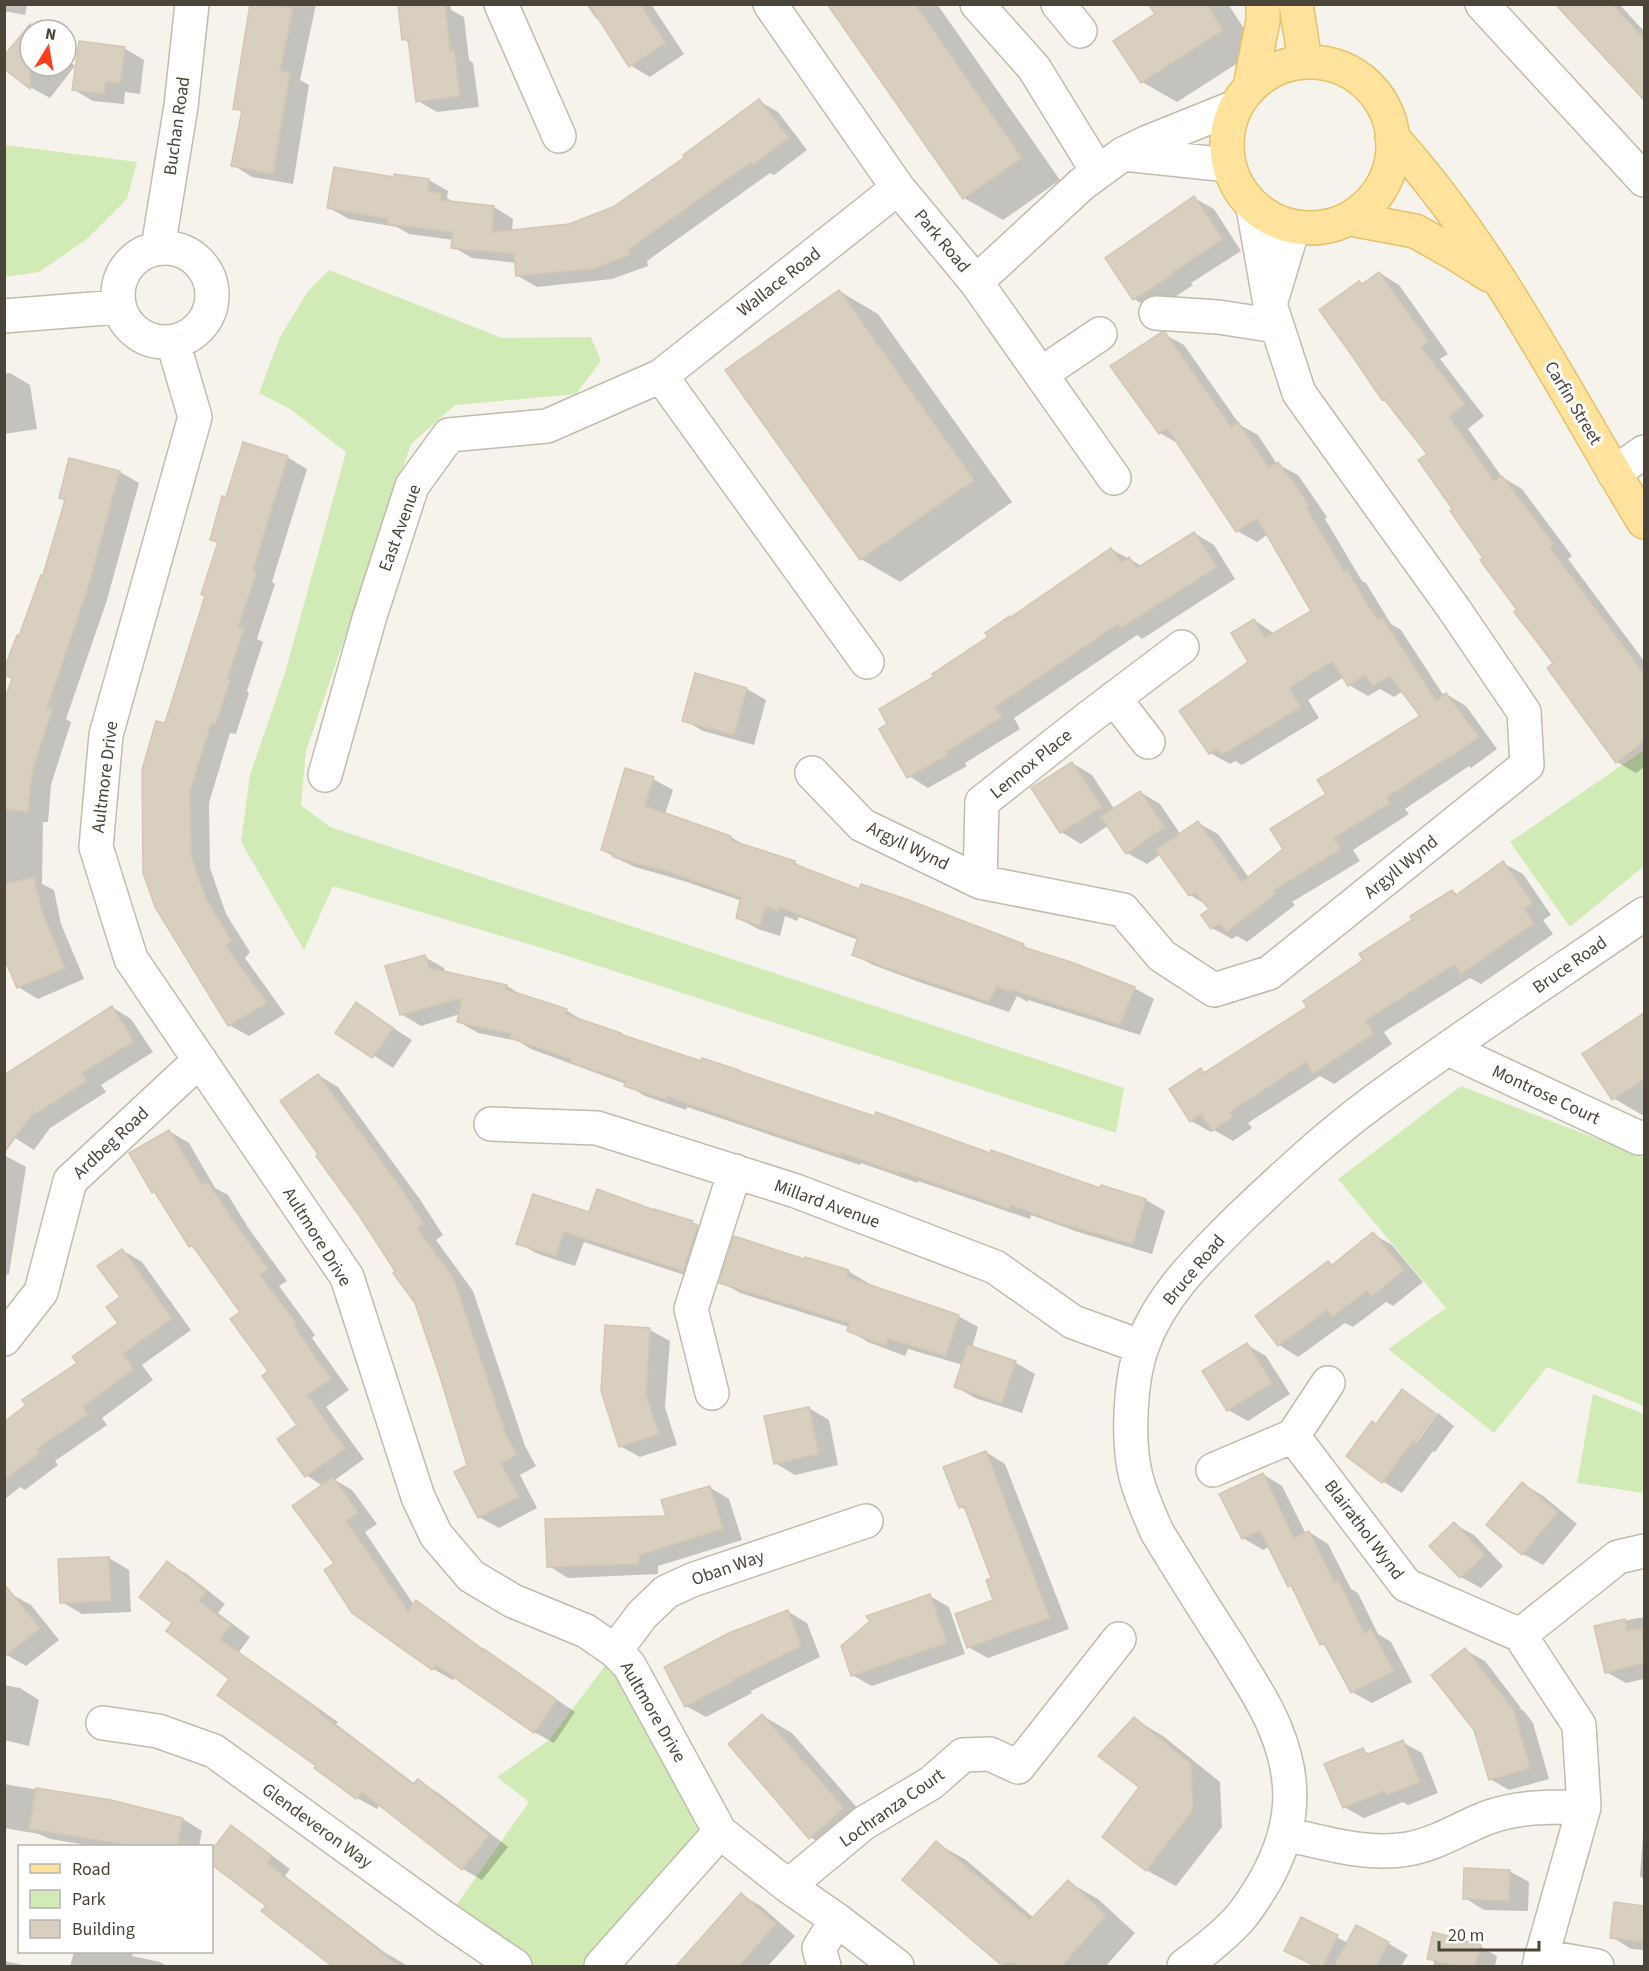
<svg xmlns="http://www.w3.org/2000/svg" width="1649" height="1971" viewBox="0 0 1649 1971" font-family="'Source Sans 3',sans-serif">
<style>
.green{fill:#d2eab5}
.shadow{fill:#0003}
.building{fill:#d8cfc1;stroke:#d3c7b4;stroke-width:1.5}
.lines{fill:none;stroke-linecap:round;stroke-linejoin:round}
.minor-casing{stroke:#c2bbae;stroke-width:36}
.major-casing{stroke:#e6c16a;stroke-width:36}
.minor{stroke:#fff;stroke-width:33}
.major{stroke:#ffe39c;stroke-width:33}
.labels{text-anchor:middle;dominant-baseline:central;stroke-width:6;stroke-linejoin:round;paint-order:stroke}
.street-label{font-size:18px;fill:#4b4439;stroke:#fff}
</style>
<rect width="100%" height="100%" fill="#f6f3ec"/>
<path class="green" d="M5,145L137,162L127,199L87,239L39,272L5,277Z
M329,270L502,338L591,337L601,361L576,394L455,405L411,444L306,751L301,805L330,827L1124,1088L1116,1133L552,951L333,886L304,950L241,842L250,775L285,673L346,452L290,409L259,393L280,337L308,291Z
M1644,750V866L1570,927L1510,842Z
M1461,1086L1644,1157V1406L1547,1367L1494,1433L1388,1349L1446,1308L1338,1179Z
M1593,1394L1644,1414V1493L1577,1483Z
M611,1658L713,1829L594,1966H528L448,1917L529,1802L497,1777L549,1740Z"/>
<path class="shadow" d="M4,4H27L25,15L4,11Z
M252,4H316L300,80L309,85L293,184L252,177L233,165L243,113L235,108Z
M399,4H450L451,10L464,17L469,60L473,63L479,107L437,112L418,101L410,43L403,39Z
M586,4H651L684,54L650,77L630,65L601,21L595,17Z
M829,4H937L1060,180L1003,220L964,198Z
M1150,4H1228L1258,50L1177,102L1142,82L1157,15Z
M1556,4H1619L1644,31V98Z
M30,34V66H66V59L75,66L50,98L30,87L4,67Z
M124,48L144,60L140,94L125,92L124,104L93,101L73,89Z
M759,101L778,112L807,150L774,175L770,173L647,261L648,266L612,279L537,287L518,276L516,263L472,258L453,247L454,240L409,234L397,227L349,219L329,208L395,178L396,176L429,180L448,191L447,198L457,204L494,207L513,219L512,231L569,226L614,209L687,157Z
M1194,198L1214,209L1241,251L1191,283L1193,285L1154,311L1134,299L1107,259Z
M1380,273L1399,285L1448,354L1440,359L1484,416L1468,429L1502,477L1522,489L1572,556L1568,559L1644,661V767L1636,773L1617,762L1556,664L1485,558L1455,510L1430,454L1389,402L1383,399L1363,285Z
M839,291L878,314L1012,502L900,582L861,559L727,370Z
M1164,334L1184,345L1240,425L1258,435L1277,464L1298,475L1327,517L1325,519L1362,581L1366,583L1391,624L1401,630L1444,696L1446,694L1466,706L1497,749L1471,768L1469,766L1405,809L1409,814L1353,850L1360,861L1292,902L1295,905L1247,942L1237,936L1232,939L1212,928L1211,909L1207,905L1190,895L1161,854L1147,864L1127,853L1109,825L1081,844L1061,832L1072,763L1092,775L1115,810L1140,792L1160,804L1181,835L1198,823L1218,834L1249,878L1285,849L1328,794L1423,717L1403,691L1394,697L1380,689L1368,696L1349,685L1344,677L1308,700L1319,718L1242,765L1235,761L1230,764L1210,753L1250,663L1254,620L1275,634L1313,611L1268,534L1257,542L1237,531L1179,444L1160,433Z
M10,373L30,385L37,429L4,434V374Z
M287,457L307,469L272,582L275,584L257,639L263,642L247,691L249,693L236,734L230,733L209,803L210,868L226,914L250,952L245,958L285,1014L249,1036L229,1025L157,907L166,725L207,596L219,544L211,539L227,499Z
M120,472L139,483L107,600L66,719L71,722L51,785L48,822H43L42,884L54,890L61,924L84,979L38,999L18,987L4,954V707L13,679L20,638Z
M1194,533L1214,545L1235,579L1142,639L1137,635L1014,718L1020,729L965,763L967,766L928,788L909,776L889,724L936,677L990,638L1012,618L1111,549L1142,566Z
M696,675L747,689L766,700L754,745L703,731L684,720Z
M653,779L673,790L665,814L731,837L749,848L794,862L813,873L860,890L1023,945L1034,952L1134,988L1154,999L1140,1035L1028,1000V1002L1017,996L1009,1012L922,983L873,965L853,954L858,940L799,917L797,921L785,916L780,936L758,929L738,918L742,901L684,881L635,867L622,861L602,850Z
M1503,863L1523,874L1551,915L1543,920L1553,934L1481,984L1470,978L1384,1032L1392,1044L1334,1084L1320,1076L1248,1123L1252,1128L1233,1141L1214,1130L1211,1132L1191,1121L1201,1070L1207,1073L1309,1008L1365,961L1452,891L1458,895Z
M425,957L444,968L446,973L507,986L525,997L566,1010L585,1022L620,1034L629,1039L1101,1190L1102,1187L1146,1200L1165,1211L1152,1254L1078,1232L1031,1215L1030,1219L918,1181V1183L861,1163L860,1165L824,1153L687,1107L686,1110L645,1096L626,1084L531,1049L518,1041L478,1033L459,1022L460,1014L421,1026L401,1014Z
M356,1004L412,1040L393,1068L337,1032Z
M112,1007L131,1019L153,1052L101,1085L106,1092L50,1128L34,1150L4,1131Z
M1644,1015V1116L1613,1098L1584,1054Z
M318,1075L338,1087L421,1201L443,1235L436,1240L473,1291L525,1446L536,1466L520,1475L537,1508L499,1528L479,1517L469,1466L416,1302L320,1154Z
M169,1131L189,1143L215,1188L228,1195L249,1229L287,1281L279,1286L315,1335L312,1338L349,1390L326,1407L364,1459L335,1480L352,1490L377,1524L365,1532L414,1605L416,1602L436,1614L493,1656L575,1712L554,1743L534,1732L456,1677L453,1680L433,1669L354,1612L336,1564L323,1486L306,1475L299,1425L270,1372L242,1312L198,1250L190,1246L158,1194L153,1192Z
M4,1155L26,1167L9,1274H7L4,1288Z
M590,1214L692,1223L717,1237L703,1281L584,1242L575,1266L538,1254L518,1243Z
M1373,1234L1392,1245L1423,1282L1393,1306L1386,1302L1353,1327L1345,1323L1298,1357L1279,1345L1328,1263L1334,1266Z
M122,1250L142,1262L191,1330L142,1365L153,1380L102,1418L107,1425L55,1461L58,1465L25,1490L20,1487L4,1500V1423L79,1363L120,1323L122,1298Z
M805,1260L848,1271L868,1283L867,1285L958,1316L978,1327L972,1348L1016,1363L1035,1374L1022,1413L975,1398L956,1387L963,1365L908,1349L905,1356L868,1342L848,1330L849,1327L740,1293L721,1282Z
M607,1326L650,1330L670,1341L665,1407L677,1445L640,1457L620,1446Z
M1247,1345L1266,1356L1290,1394L1248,1421L1228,1410Z
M1403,1391L1435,1412L1412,1443H1416L1438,1413L1454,1426L1435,1452L1433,1451L1402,1493L1382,1481L1377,1426Z
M809,1408L829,1420L838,1465L795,1475L775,1463Z
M986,1452L1005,1464L1069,1629L988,1658L968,1647L995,1601L993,1579L968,1511L960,1507Z
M1263,1474L1282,1486L1306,1534L1309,1532L1328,1544L1351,1589L1358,1593L1378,1634L1391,1642L1412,1682L1372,1703L1352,1692L1329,1648L1321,1644L1294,1588L1290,1586L1270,1546L1263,1550L1243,1538Z
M1522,1484L1542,1495L1577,1524L1543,1565L1523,1554L1488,1525Z
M709,1487L729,1499L742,1540L658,1566V1574L568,1578L549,1566L668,1517Z
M1454,1524L1474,1535L1503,1566L1481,1588L1461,1577Z
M109,1558L129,1570L131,1612L82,1614L62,1602Z
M167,1563L187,1574L225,1604L218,1613L250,1637L239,1652L338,1722L336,1724L415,1784L418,1781L437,1792L508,1847L482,1880L463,1869L380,1804L377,1809L357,1798L317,1768L318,1766L174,1622Z
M11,1594L31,1605L59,1640L26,1666L7,1655Z
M930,1596L949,1607L965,1654L872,1686L852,1675Z
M787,1611L807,1623L820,1657L751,1691L752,1693L706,1717L686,1706Z
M1638,1618H1644V1679L1626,1683L1606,1672L1596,1627Z
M1465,1650L1485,1661L1521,1708H1519L1524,1711L1533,1723L1549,1779L1509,1790L1490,1779Z
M4,1685L20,1688L39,1700L29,1746L4,1740Z
M763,1716L792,1733L873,1826L840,1854L810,1837Z
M1134,1719L1163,1736L1220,1782L1222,1827L1176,1886L1146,1870L1141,1786Z
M1402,1742L1422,1753L1438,1793L1408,1805L1403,1802L1364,1818L1344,1807L1363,1750L1371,1755Z
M4,1784L68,1795L183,1819L202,1831L199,1846H93L50,1839L39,1834L4,1828Z
M1644,1822V1879L1640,1876Z
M231,1827L250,1839L290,1869L285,1876L384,1952L408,1966H335L264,1911L268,1906L212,1863V1852Z
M936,1843L966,1860L1034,1918L1068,1882L1098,1899L1135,1933L1106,1966H1007L1001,1963Z
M1509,1871L1529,1882L1528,1911L1484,1910L1465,1898Z
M741,1895L761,1906L795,1936L768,1966H677Z
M1616,1904L1644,1907V1950L1631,1949L1612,1937Z
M1302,1919L1348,1943H1388L1408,1955L1401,1966H1315L1286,1951Z
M1480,1946L1497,1956L1495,1966H1433L1434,1961L1429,1958Z
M74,1952H133L132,1956L160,1962L167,1966H70Z
M4,1961L28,1966H4Z"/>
<path class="building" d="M250,4H272L293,9L280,71L290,73L273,174L231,166L242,110L233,109Z
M398,4H445L450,51L454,50L460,96L416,102L408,39L402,40Z
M589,4H640L666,43L629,67Z
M827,4H915L1022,158L963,199Z
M1148,4H1207L1223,30L1141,83L1113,41L1155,14Z
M1555,4H1612L1644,39V100Z
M30,24V89L4,69V56Z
M79,41L125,47L120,84L106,81L104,94L72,90Z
M759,99L789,138L753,165L751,162L628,250L630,255L592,269L516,276L514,254L451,248L453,232L388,224V219L327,208L334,167L394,177V174L429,179L428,191L441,193L440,200L494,206L492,232L569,224L613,207L685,157L683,155Z
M1194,196L1223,239L1173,272L1174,274L1133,300L1105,258Z
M1379,272L1429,342L1421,347L1465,404L1449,417L1494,481L1502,476L1554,544L1550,548L1644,674V741L1616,763L1547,668L1553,663L1514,612L1517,610L1480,560L1483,558L1450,511L1453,510L1418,460L1427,454L1384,399L1382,400L1353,357L1319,310L1359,281L1362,284Z
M839,290L974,480L860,560L725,370Z
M1162,332H1165L1231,427L1238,422L1269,468L1278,462L1309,505L1306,507L1344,572L1347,570L1377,620L1382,617L1436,701L1446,693L1479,737L1451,757L1450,756L1387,797L1390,803L1334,838L1341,849L1274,890L1276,893L1227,932L1220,924L1211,929L1201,915L1209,909L1195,892L1189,896L1156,850L1198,821L1242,882L1283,849L1270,829L1326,794L1317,780L1420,716L1390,676L1373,686L1365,675L1348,686L1332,661L1289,688L1301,707L1222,755L1217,749L1209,754L1179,711L1248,662L1231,633L1254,619L1265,638L1311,611L1257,518L1236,532L1167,428L1159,434L1110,366Z
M243,442L288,456L253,570L257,572L238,627L244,629L227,679L230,680L216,724L211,723L190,792L191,856L207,901L232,940L226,946L267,1003L228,1026L155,907L143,873L142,770L156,721L165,723L205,596L201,594L218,542L210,540L222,496L226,497Z
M69,458L120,471L88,588L47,708L52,709L32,773L28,812L4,809V702L12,678L4,675V669L17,635L19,636L41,575H43L65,500L59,498Z
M1194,532L1217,567L1121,628L1118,624L995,707L1002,717L946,752L948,755L907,778L879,729L887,724L879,709L933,677L932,674L988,637L985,633L1010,616L1011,617L1111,548L1121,563L1129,557L1137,568Z
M695,673L747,688L734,735L682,721Z
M1072,762L1102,807L1060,833L1031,788Z
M625,768L654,777L645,806L731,836L730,840L795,861L794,864L859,889L861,884L906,899L1024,944L1023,947L1071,962L1135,987L1120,1025L1008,989V992L997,986L989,1002L901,973L852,955L858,937L779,907L778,911L766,906L760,926L736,918L741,897L663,870L613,857L614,854L601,850Z
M1140,791L1165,827L1126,854L1101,817Z
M1503,861L1533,903L1524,909L1534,923L1461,974L1455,964L1365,1021L1374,1033L1313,1074L1306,1062L1230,1112L1233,1117L1212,1131L1201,1114L1190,1122L1169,1089L1201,1068L1204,1073L1307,1007L1303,1001L1363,960L1359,954L1412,920L1410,916L1452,890L1456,895Z
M34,877L42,911L65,968L17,988L4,958V884Z
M425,955L429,968L507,985L505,989L567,1009L565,1014L621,1033L620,1034L701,1061L702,1058L739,1070V1071L874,1116L876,1112L990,1153L991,1150L1100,1188L1101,1185L1146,1199L1133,1244L1056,1222L1011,1205L1010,1209L899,1171L898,1173L841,1153L840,1155L803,1143L668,1097L667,1100L624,1086L626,1081L570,1062L571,1059L510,1038L511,1034L457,1022L462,998L400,1015L385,966Z
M356,1002L393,1028L372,1058L335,1033Z
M112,1006L134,1041L82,1073L87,1081L30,1117L4,1153V1075Z
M1644,1013V1079L1612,1100L1582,1054Z
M318,1074L401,1188L424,1224L417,1228L454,1279L506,1434L517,1455L501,1463L519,1497L478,1518L454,1472L467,1465L441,1380L415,1303L393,1273L395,1271L358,1214L316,1156L318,1154L280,1101Z
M169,1130L202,1185L208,1182L230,1216L268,1269L260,1275L297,1324L294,1326L331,1379L307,1395L345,1448L305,1477L277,1439L297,1425L262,1376L268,1371L230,1319L240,1312L192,1245L189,1247L154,1191L152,1193L129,1153Z
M597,1189L654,1210V1209L693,1221L692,1223L698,1225L683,1271L564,1232L556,1256L516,1244L533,1194L589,1212Z
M1373,1232L1404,1270L1372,1296L1367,1291L1332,1317L1327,1310L1278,1346L1255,1316L1328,1261L1332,1265Z
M734,1236L804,1259L805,1257L849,1270L847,1277L959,1315L946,1356L888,1339L886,1346L847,1331L849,1323L719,1283Z
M122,1249L172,1318L123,1354L134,1369L83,1407L88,1414L37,1449L40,1453L4,1480V1422L26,1405L22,1400L77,1363L72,1357L118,1323L106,1307L120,1297L97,1266Z
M605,1325L650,1328L646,1395L659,1434L619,1447L601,1391Z
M1247,1343L1272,1383L1227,1411L1202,1371Z
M968,1345L1016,1361L1002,1403L954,1387Z
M1402,1389L1436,1414L1415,1442L1413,1441L1382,1483L1346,1456L1372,1421L1376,1424Z
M809,1407L819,1454L774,1464L764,1416Z
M986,1451L1050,1618L967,1648L955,1614L993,1600L986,1580L991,1578L964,1506L959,1508L943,1467Z
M1263,1473L1294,1538L1309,1531L1334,1582L1338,1580L1364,1633L1371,1629L1394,1671L1351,1693L1324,1643L1320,1645L1291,1585L1288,1587L1260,1530L1242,1539L1219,1494Z
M333,1477L358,1512L346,1521L408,1611L416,1600L483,1650L484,1649L557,1700L534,1733L436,1665L432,1670L352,1613L324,1570L334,1563L292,1506Z
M1522,1482L1558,1512L1522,1555L1486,1525Z
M710,1486L723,1529L639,1555V1564L547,1567L545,1519L666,1516L661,1500Z
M1454,1522L1485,1555L1460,1578L1429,1546Z
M109,1557L111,1601L60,1603L58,1559Z
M167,1561L206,1592L199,1601L231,1625L220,1639L319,1710L318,1712L413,1784L418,1779L489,1835L462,1870L362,1792L356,1799L314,1768L316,1766L217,1695L229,1679L166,1631L172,1623L139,1597Z
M4,1584L40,1628L4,1657Z
M930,1594L947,1643L851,1676L841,1646L870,1621L866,1616Z
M788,1610L801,1646L733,1680L734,1681L685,1707L664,1667L729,1633Z
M1625,1619L1627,1631L1641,1628L1644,1645V1663L1605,1673L1594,1626Z
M1465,1648L1514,1710L1530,1768L1489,1780L1474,1730L1431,1675Z
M762,1714L844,1808L809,1839L728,1744Z
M1134,1717L1191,1764L1193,1810L1146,1871L1102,1837L1139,1787L1098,1756Z
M1403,1740L1420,1782L1387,1795L1385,1791L1343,1808L1324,1764L1363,1748L1366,1755Z
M36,1788L111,1800L183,1818L177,1846H135L29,1829Z
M231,1825L272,1856L267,1863L399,1966H332L261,1911L266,1906L212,1865V1850Z
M936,1841L1030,1920L1068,1880L1106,1915L1062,1966H1016L1015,1963L1000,1964L902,1880Z
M1464,1868L1510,1870L1509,1901L1463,1899Z
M741,1893L776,1924L739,1966H676Z
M1614,1902L1644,1906V1942L1610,1938Z
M1301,1917L1338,1935L1323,1966H1315L1284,1951Z
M1356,1925L1389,1942L1376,1966H1334Z
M1433,1932L1481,1945L1475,1966H1458L1427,1959Z"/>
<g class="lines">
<g class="minor-casing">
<path id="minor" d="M501,4L559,136
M770,4L898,188L976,282L1114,478
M977,4L1034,68L1098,172
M1058,4L1080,31
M1482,4L1644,180
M1124,154L1228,165
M158,248L181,106L192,4
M118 295a47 47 0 1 1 94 0a47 47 0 1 1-94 0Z
M976,282L1082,184L1123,154L1148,142L1235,107
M1272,298L1293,228
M1156,313L1218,317L1277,326
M4,316L118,307
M173,342L195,417L106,735L96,847L131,959L347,1277L418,1497L436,1535L471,1576L513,1601L586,1631L615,1651L629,1665L720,1832L788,1886L837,1920L897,1966
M1041,374L1100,334
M661,376L867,662
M1614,473L1644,452
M1114,698L1148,742
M812,773L862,825L980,882L1123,910L1162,956L1214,990L1269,973L1527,765L1524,712L1454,609L1299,393L1270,304L1253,207
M325,775L369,619L412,486L449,435L547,426L661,376L898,188
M980,882L982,802L1087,719L1182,647
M1448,1049L1639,1138L1644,1137
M491,1124L597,1128L796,1191L995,1267L1073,1322L1142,1347
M4,1339L41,1292L70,1181L200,1060
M712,1393L691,1309L735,1171
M1293,1436L1328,1383
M1213,1470L1293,1436L1406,1585L1520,1635L1579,1725L1584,1807L1539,1966
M1520,1635L1618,1557L1644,1551
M615,1651L642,1615L666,1592L692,1580L866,1521
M103,1723L158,1731L214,1751L446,1919L515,1966
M1286,1834C1325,1843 1367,1856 1408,1849C1437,1844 1462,1827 1489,1817C1520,1806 1552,1807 1584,1807
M788,1886L864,1823L931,1783L963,1755L990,1754L1018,1767L1119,1639
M1541,1956L1597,1966
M601,1966L720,1832
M824,1966L819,1948L837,1920
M1184,1966C1203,1952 1223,1937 1239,1919C1249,1908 1257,1894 1265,1881C1294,1829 1298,1783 1275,1728C1264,1700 1245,1674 1230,1648C1205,1610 1181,1571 1157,1532C1149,1514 1141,1496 1136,1477C1127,1442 1130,1380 1142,1347C1160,1295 1202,1256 1240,1218C1282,1178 1326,1137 1373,1102C1461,1037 1554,976 1644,914"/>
</g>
<g class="major-casing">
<path id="major" d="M1296,4L1305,61
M1227 145a83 83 0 1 1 166 0a83 83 0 1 1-166 0Z
M1250,86L1263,21V4
M1392,137C1494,249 1565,394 1644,522
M1351,219L1415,231L1456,254L1489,275"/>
</g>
<use href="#minor" class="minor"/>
<use href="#major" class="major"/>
</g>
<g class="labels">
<g class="street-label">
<text transform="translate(177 126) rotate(-82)">Buchan Road</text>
<text transform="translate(942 241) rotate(50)">Park Road</text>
<text transform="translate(779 282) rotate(-38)">Wallace Road</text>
<text transform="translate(1573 403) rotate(59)">Carfin Street</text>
<text transform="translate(400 528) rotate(-70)">East Avenue</text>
<text transform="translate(1031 764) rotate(-39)">Lennox Place</text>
<text transform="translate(105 777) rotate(-83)">Aultmore Drive</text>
<text transform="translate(908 846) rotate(26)">Argyll Wynd</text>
<text transform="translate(1401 867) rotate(-39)">Argyll Wynd</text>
<text transform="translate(1570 965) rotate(-35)">Bruce Road</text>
<text transform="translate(1546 1095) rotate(25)">Montrose Court</text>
<text transform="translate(111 1143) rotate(-43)">Ardbeg Road</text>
<text transform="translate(827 1204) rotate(20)">Millard Avenue</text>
<text transform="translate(317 1237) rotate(58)">Aultmore Drive</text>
<text transform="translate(1194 1270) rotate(-50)">Bruce Road</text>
<text transform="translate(1364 1530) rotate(53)">Blairathol Wynd</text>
<text transform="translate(728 1568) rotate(-19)">Oban Way</text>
<text transform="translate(653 1712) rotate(60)">Aultmore Drive</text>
<text transform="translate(892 1808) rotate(-35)">Lochranza Court</text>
<text transform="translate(317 1826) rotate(36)">Glendeveron Way</text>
</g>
</g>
<rect width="1649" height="1971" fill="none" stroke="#4b4439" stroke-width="12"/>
<rect x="18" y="1845" width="195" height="108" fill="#ffffff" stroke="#b7b4b0" stroke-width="1.5"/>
<rect x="30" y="1864" width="30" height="9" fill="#ffe39c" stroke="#b7b4b0" stroke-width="1.5"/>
<text x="72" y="1875" font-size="18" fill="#4b4439">Road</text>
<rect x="30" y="1890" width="30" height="18" fill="#d2eab5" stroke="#b7b4b0" stroke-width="1.5"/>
<text x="72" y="1905" font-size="18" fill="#4b4439">Park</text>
<rect x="30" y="1920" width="30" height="18" fill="#d8cfc1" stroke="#b7b4b0" stroke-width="1.5"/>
<text x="72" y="1935" font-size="18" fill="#4b4439">Building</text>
<g transform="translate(48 48) rotate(11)"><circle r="28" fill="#ffffff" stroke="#b7b4b0" stroke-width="1.5"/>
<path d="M0-4.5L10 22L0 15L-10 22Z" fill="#fc3f1d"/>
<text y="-9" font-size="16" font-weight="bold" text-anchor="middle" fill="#4b4439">N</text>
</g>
<path d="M1439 1941v9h100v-9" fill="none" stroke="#4b4439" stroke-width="3"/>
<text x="1448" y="1941" font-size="18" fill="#4b4439" stroke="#ffffff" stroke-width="4.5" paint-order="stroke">20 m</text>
</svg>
